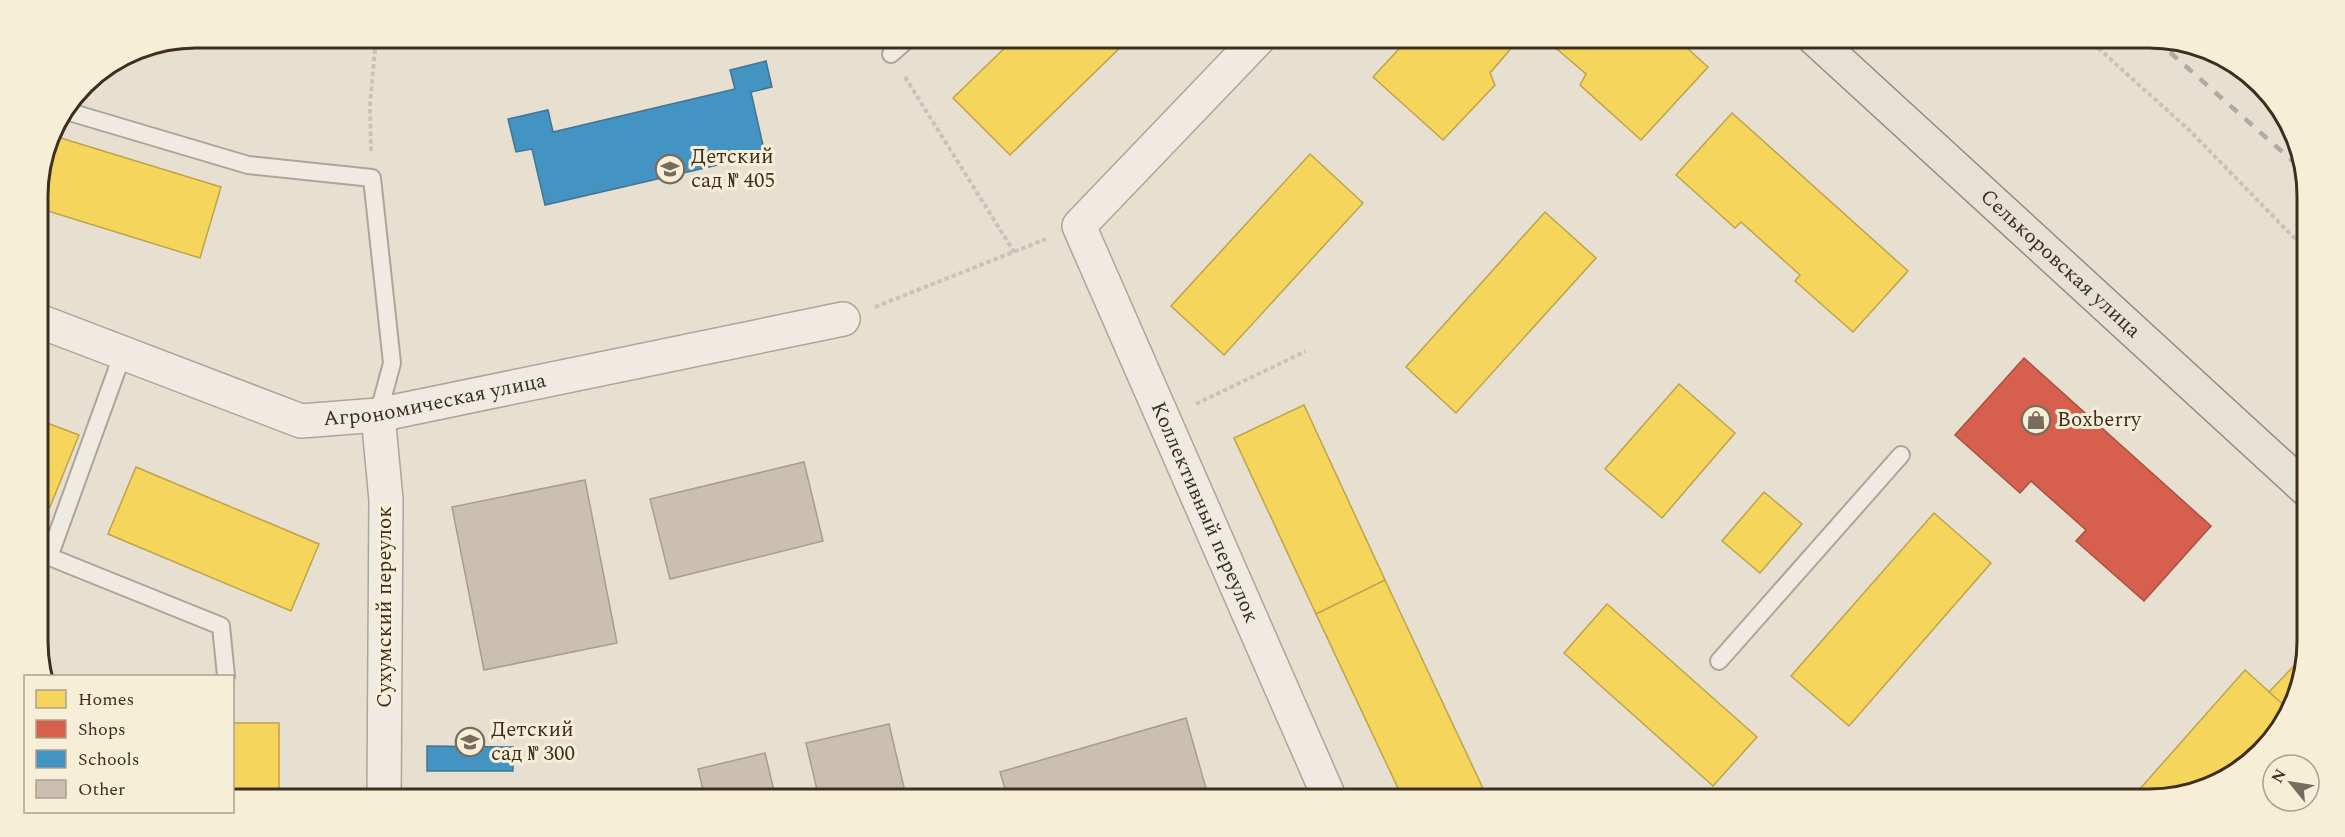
<svg xmlns="http://www.w3.org/2000/svg" width="2345" height="837" viewBox="0 0 2345 837" font-family="Spectral,serif">
<style>
.homes{fill:#f6d55c;stroke:#bea34a;stroke-width:1.5}
.shops{fill:#d6604d;stroke:#a85140;stroke-width:1.5}
.schools{fill:#4393c3;stroke:#417592;stroke-width:1.5}
.building{fill:#cbbfb2;stroke:#a89c90;stroke-width:1.5}
.lines{fill:none;stroke-linecap:round;stroke-linejoin:round}
.service-casing{stroke:#ada599;stroke-width:20}
.minor-casing{stroke:#ada599;stroke-width:36}
.primary-casing{stroke:#928b80;stroke-width:36}
.path{stroke:#c8c2b9;stroke-width:4;stroke-dasharray:4.5 3;stroke-linecap:butt}
.service{stroke:#efebe3;stroke-width:16}
.minor{stroke:#efebe3;stroke-width:33}
.primary{stroke:#e6e1d4;stroke-width:33}
.rail{stroke:#afaaa2;stroke-width:4.5;stroke-dasharray:10 10;stroke-linecap:butt}
.labels{text-anchor:middle;dominant-baseline:central;stroke-width:6;stroke-linejoin:round;paint-order:stroke}
.poi-label{font-size:21px;fill:#3d2e20;stroke:#f7eed8;text-anchor:start}
.street-label{font-size:21px;fill:#3d2e20;stroke:#f7eed8}
.rim{fill:none;stroke:#3d2e20;stroke-width:3}
</style>
<rect width="100%" height="100%" fill="#e7e0d1"/>
<path class="homes" d="M1015,38H1130L1010,155L953,98Z
M1409,38H1520L1490,73L1495,85L1443,140L1373,77Z
M1544,38H1676L1708,67L1641,140L1580,85L1586,74Z
M1732,113L1908,271L1853,332L1795,281L1800,275L1741,222L1735,228L1676,175Z
M51,135L221,187L200,258L38,208V185Z
M1310,154L1363,203L1224,355L1171,306Z
M1545,212L1596,258L1456,413L1406,367Z
M1679,384L1735,433L1662,518L1605,469Z
M1304,405L1385,580L1316,614L1234,438Z
M39,420L79,435L50,507L40,503Z
M136,467L319,544L291,611L108,534Z
M1764,492L1802,524L1760,573L1722,541Z
M1934,513L1991,563L1849,726L1791,676Z
M1385,580L1488,799H1403L1316,614Z
M1607,604L1757,737L1713,786L1564,653Z
M2306,653L2299,691L2287,708L2269,692Z
M2245,670L2287,708L2246,766L2159,799H2131Z
M232,723H279V792H232Z"/>
<path class="shops" d="M2024,358L2211,526L2144,601L2076,541L2086,530L2031,481L2020,493L1955,435Z"/>
<path class="schools" d="M766,61L772,87L751,92L765,154L545,205L532,149L516,152L508,119L548,110L553,132L735,89L730,70Z
M427,746L513,747V771H427Z"/>
<path class="building" d="M804,462L823,541L670,579L650,499Z
M585,480L617,643L484,670L452,507Z
M1186,718L1209,799H1008L1000,772Z
M889,724L906,796L893,799H796L818,794L806,743Z
M765,753L776,799H705L698,769Z"/>
<g class="lines">
<g class="service-casing">
<path id="service" d="M891,54L909,38
M66,111L248,165L372,178L392,363L378,415
M40,553L221,626L226,676
M49,557L123,353
M1719,661L1901,455"/>
</g>
<g class="minor-casing">
<g id="minor">
<path id="s1" d="M1259,38L1079,226L1330,799"/>
<path id="s2" d="M39,321L301,421L378,415L843,319"/>
<path d="M378,415L386,500L384,799"/>
</g>
</g>
<g class="primary-casing">
<g id="primary">
<path id="s3" d="M1814,38L2307,490"/>
</g>
</g>
<path class="path" d="M2087,38L2189,130L2306,250
M2214,56L2276,110
M905,77L1014,252
M371,151L370,105L376,38
M875,307L1046,239
M1196,404L1306,351
M1859,791L1873,799"/>
<use href="#service" class="service"/>
<use href="#minor" class="minor"/>
<use href="#primary" class="primary"/>
<path class="rail" d="M2155,39L2305,172"/>
</g>
<defs>
<g id="school-ring" transform="scale(1.5)"><circle r="9.5" fill="#f7eed8" stroke="#786c5e" stroke-width="1.5"/><path d="M0-5L7-2L0 1L-7-2ZM-4 1L0 2.5L4 1V4Q0 6-4 4Z" fill="#786c5e"/></g>
<g id="shop-ring" transform="scale(1.5)"><circle r="9.5" fill="#f7eed8" stroke="#786c5e" stroke-width="1.5"/><path d="M-5-2.5h2.3a2.7 3.5 0 0 1 5.4 0H5L5.5 6h-11ZM-1.5-2.5h3a1.5 2.3 0 0 0-3 0Z" fill="#786c5e"/></g>
</defs>
<g fill-rule="evenodd">
<use href="#school-ring" x="670" y="169"/>
<use href="#shop-ring" x="2036" y="420"/>
<use href="#school-ring" x="470" y="742"/>
</g>
<g class="labels">
<g class="poi-label">
<text x="691" y="157">Детский<tspan x="691" dy="24">сад № 405</tspan></text>
<text x="2057" y="420">Boxberry</text>
<text x="491" y="730">Детский<tspan x="491" dy="24">сад № 300</tspan></text>
</g>
<g class="street-label">
<text stroke="none"><textPath href="#s3" startOffset="334">Селькоровская улица</textPath></text>
<text stroke="none"><textPath href="#s2" startOffset="416">Агрономическая улица</textPath></text>
<text stroke="none"><textPath href="#s1" startOffset="573">Коллективный переулок</textPath></text>
<text transform="translate(385 607) rotate(-90)">Сухумский переулок</text>
</g>
</g>
<path d="M0 0H2345V837H0ZM196 48H2149A148 148 0 0 1 2297 196V641A148 148 0 0 1 2149 789H196A148 148 0 0 1 48 641V196A148 148 0 0 1 196 48Z" fill="#f7eed8" fill-rule="evenodd"/>
<path class="rim" d="M196 48H2149A148 148 0 0 1 2297 196V641A148 148 0 0 1 2149 789H196A148 148 0 0 1 48 641V196A148 148 0 0 1 196 48Z"/>
<rect x="24" y="675" width="210" height="138" fill="#f7eed8" stroke="#ada18e" stroke-width="1.5"/>
<rect x="36" y="690" width="30" height="18" fill="#f6d55c" stroke="#ada18e" stroke-width="1.5"/>
<text x="78" y="705" font-size="18" fill="#3d2e20">Homes</text>
<rect x="36" y="720" width="30" height="18" fill="#d6604d" stroke="#ada18e" stroke-width="1.5"/>
<text x="78" y="735" font-size="18" fill="#3d2e20">Shops</text>
<rect x="36" y="750" width="30" height="18" fill="#4393c3" stroke="#ada18e" stroke-width="1.5"/>
<text x="78" y="765" font-size="18" fill="#3d2e20">Schools</text>
<rect x="36" y="780" width="30" height="18" fill="#cbbfb2" stroke="#ada18e" stroke-width="1.5"/>
<text x="78" y="795" font-size="18" fill="#3d2e20">Other</text>
<g transform="translate(2291 783) rotate(300)"><circle r="28" fill="#f7eed8" stroke="#ada18e" stroke-width="1.5"/>
<path d="M0-4.5L10 22L0 15L-10 22Z" fill="#786c5e"/>
<text y="-9" font-size="16" font-weight="bold" text-anchor="middle" fill="#3d2e20">N</text>
</g>
</svg>
